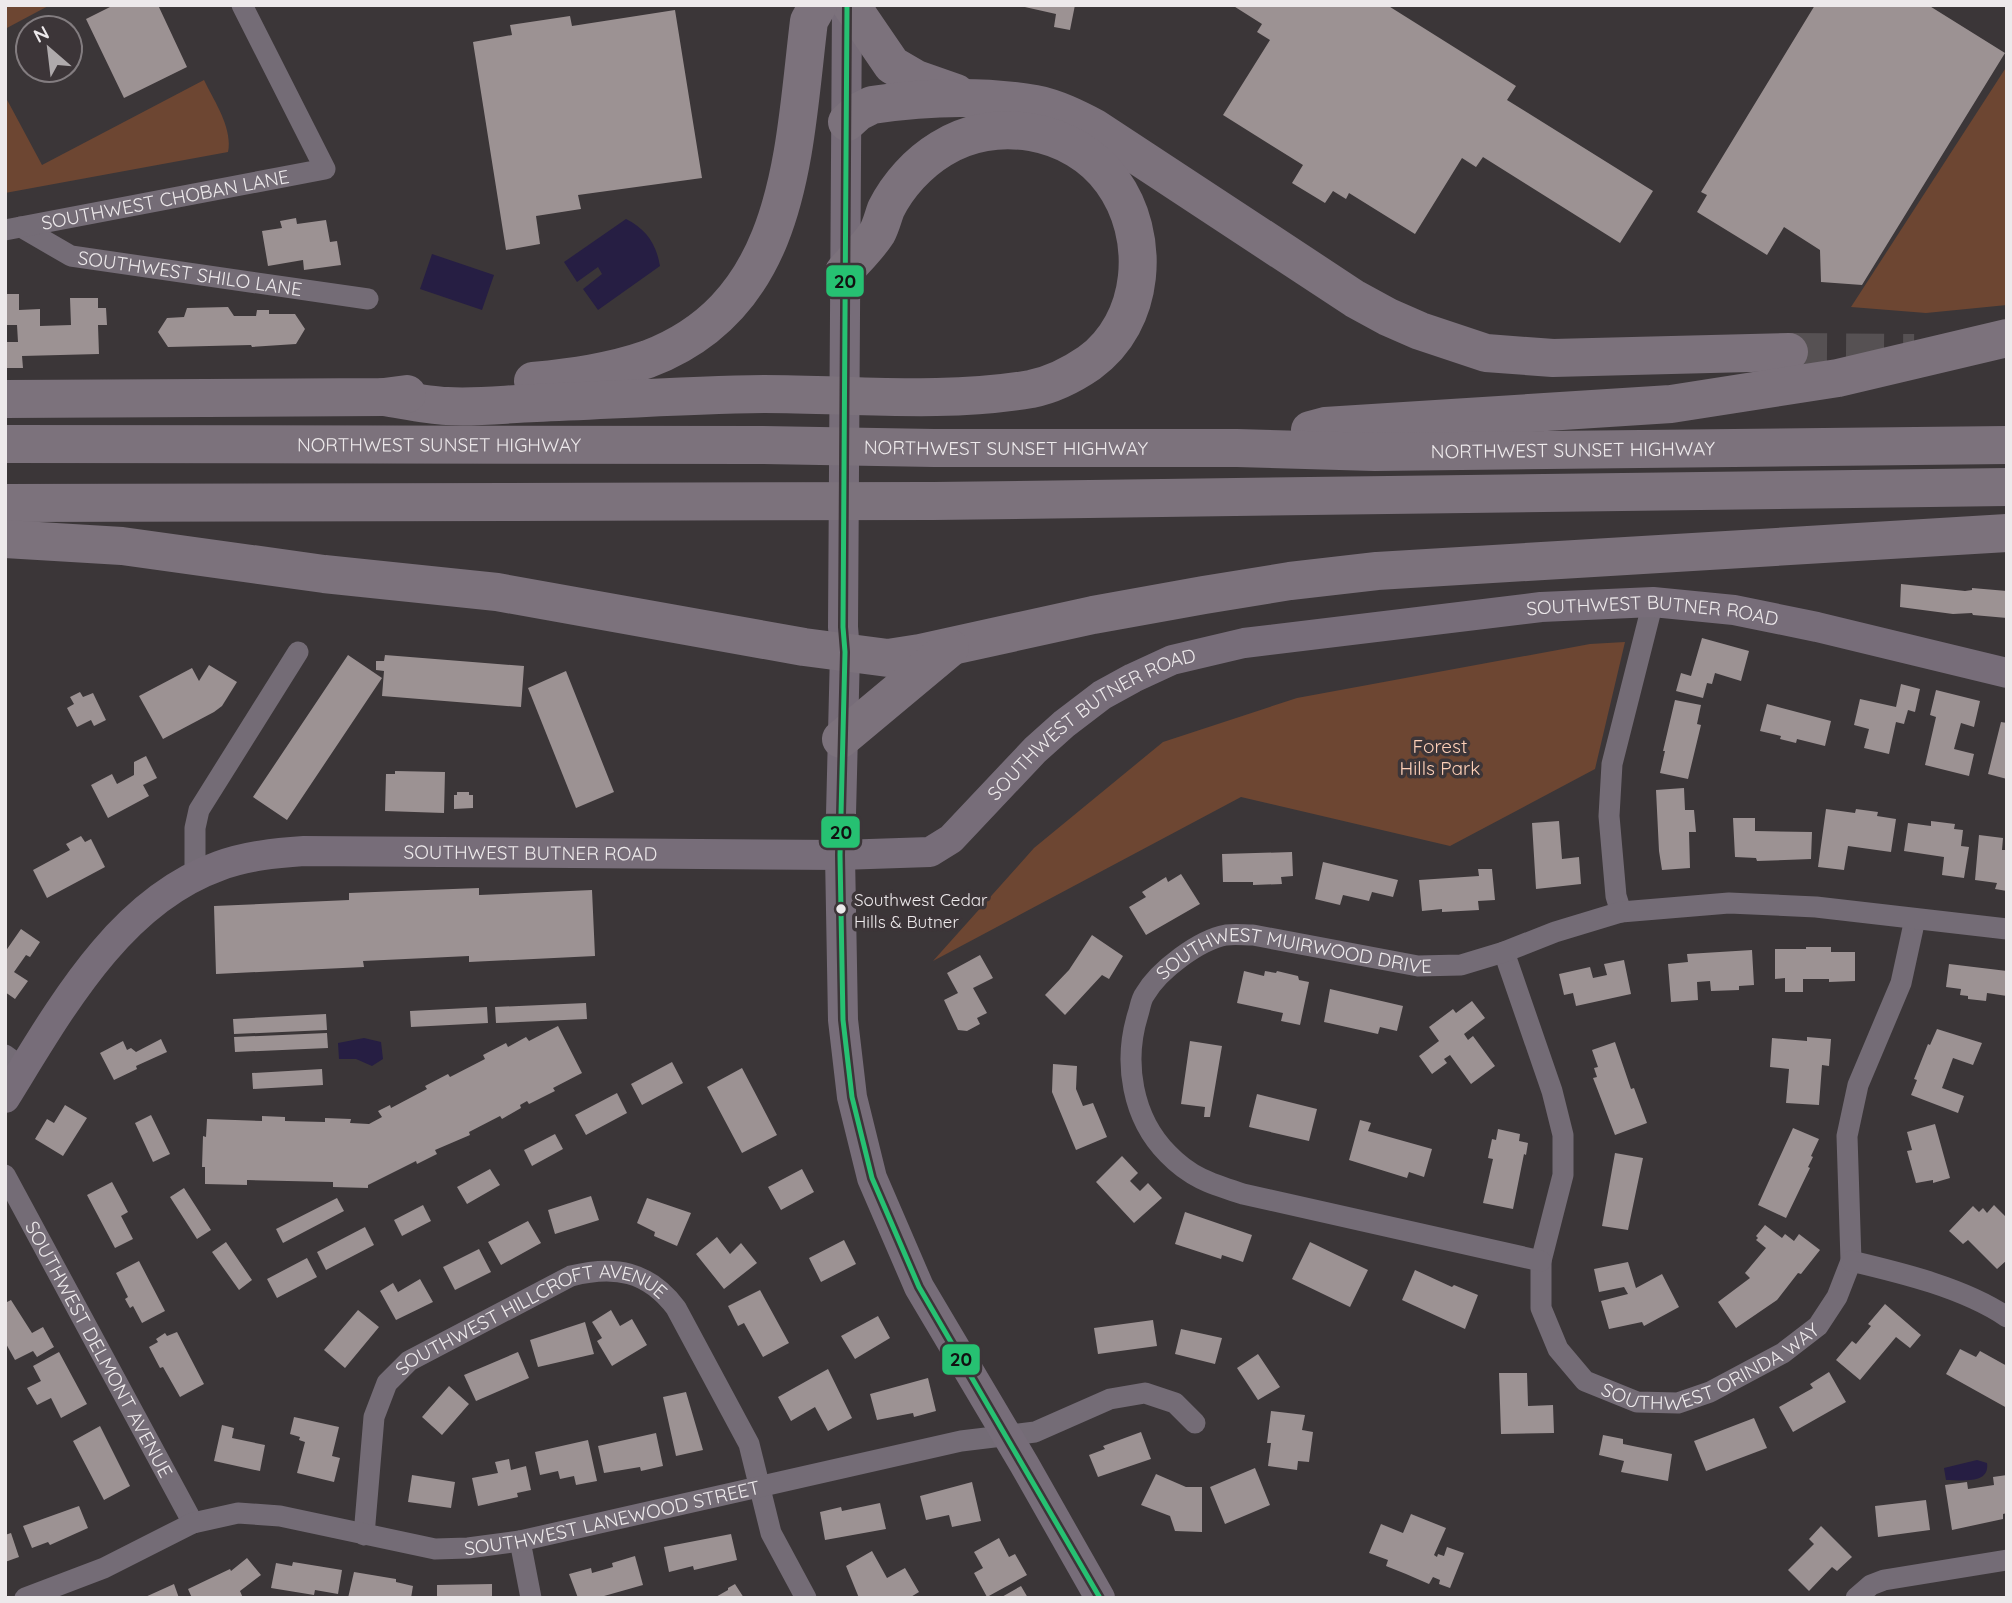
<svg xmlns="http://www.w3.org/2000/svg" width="2012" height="1603" viewBox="0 0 2012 1603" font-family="Quicksand,sans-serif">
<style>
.green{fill:#6d4632}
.water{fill:#261e43}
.building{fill:#9c9293}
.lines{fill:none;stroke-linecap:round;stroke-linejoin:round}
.highway-tunnel{stroke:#565153;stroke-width:38;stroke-dasharray:38 19;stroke-linecap:butt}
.street{stroke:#746c76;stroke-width:21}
.secondary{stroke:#776d79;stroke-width:30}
.highway{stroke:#7c727c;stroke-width:38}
.bus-1-casing{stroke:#3c3538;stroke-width:10}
.bus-1{stroke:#26c172;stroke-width:5}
.bus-dot{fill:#ede9eb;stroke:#3c3538;stroke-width:2.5}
.labels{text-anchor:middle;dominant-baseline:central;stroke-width:7;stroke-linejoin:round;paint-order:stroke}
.bus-label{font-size:17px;fill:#ede9eb;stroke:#3c3538;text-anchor:start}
.street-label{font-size:19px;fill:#ede9eb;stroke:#3c3538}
.park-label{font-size:19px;fill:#ffd1b9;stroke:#3c3538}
.line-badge{stroke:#3c3538;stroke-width:2.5}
.pale-badge-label{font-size:19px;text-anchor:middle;font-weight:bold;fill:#111}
</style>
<rect width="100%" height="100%" fill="#3b3638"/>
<path class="green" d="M5,5H50L5,29Z
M2007,66V305L1926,313L1851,307Z
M204,80C214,101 233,128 228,152L5,193V96L42,165Z
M1625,642L1595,769L1450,846L1241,797L933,961L1034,848L1163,742L1297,698L1590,644Z"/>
<path class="water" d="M626,219C646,229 656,243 660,266L598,310L583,289L602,274L598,267L577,282L564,262Z
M432,254L494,275L482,310L420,289Z
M364,1038L381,1042L383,1059L372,1066L356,1059H339L338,1043Z
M1977,1460L1987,1463C1990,1485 1962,1480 1946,1480L1944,1468Z"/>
<path class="building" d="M114,5H158L187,67L124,98L86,19Z
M1016,5H1075L1070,30L1054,27L1056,14Z
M1232,5H1387L1516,86L1507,100L1653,191L1620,243L1483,157L1476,167L1462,158L1415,234L1349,193L1346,199L1333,191L1325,203L1292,183L1303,165L1223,115L1270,40L1257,32L1262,24Z
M1815,5H1928L2005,53L1862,285L1821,282L1820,250L1784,227L1767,255L1697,212L1707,195L1701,192Z
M675,10L702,178L578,195L581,209L536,216L540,244L506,250L473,42L512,35L510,25L570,16L572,26Z
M296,218L297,224L326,220L330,242L337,241L341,265L304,270L303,260L268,266L262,231L282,228L280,221Z
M5,294H19V310L40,309V326L71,325L70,298H98V308H106L107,325H98L99,354L22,356L23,368H5V342H18L17,325H5Z
M228,307L234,316H256L257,310H269V314H295L305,329L296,344L252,347L251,345L168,347L158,332L167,318L184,317L187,308Z
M1901,584L1965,591L1972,590V588L2007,591V618L1973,615L1972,613L1953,614L1900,607Z
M1702,638L1749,651L1741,681L1715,673L1712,684L1707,683L1703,698L1676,691L1681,673L1691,676Z
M348,655L382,678L287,820L253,797Z
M385,655L524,666L521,707L382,696L384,671L376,670V661H384Z
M209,665L237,682L222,706L214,712L163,739L139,696L192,668L199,681Z
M566,671L614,792L576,808L528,688Z
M1901,684L1920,689L1915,712L1908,710L1904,724L1896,722L1889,754L1864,748L1869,729L1854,725L1860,699L1896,707Z
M1936,690L1980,701L1974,727L1961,723L1954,749L1974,754L1969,776L1925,765L1936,717L1930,715Z
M80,692L83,697L93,693L106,720L94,726L91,720L77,727L67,708L74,704L70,697Z
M1675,700L1701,705L1697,724L1701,725L1688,779L1660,773L1665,751H1663Z
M1767,704L1831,721L1825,746L1797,739L1796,743L1780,739L1781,736L1760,731Z
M2001,722L2007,723V779L1988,774Z
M146,756L157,778L143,785L149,796L108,818L91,785L112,774L117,784L134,775V762Z
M395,771L445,772L444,813L385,811L386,774H395Z
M1684,788L1685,810H1694L1696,832H1689L1690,868L1662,870L1659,851L1656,790Z
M457,792H469V795H473V808L454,809V795H457Z
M1826,809L1855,813L1856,809L1878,812L1877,816L1896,819L1891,852L1848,846L1844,870L1818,867Z
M1733,818H1755V831L1812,832L1811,859L1757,861L1756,858L1735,857Z
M1559,821L1562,859L1579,857L1581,884L1536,889L1532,823Z
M1931,821L1955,824L1954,829L1963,830L1961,846L1969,847L1964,878L1942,875L1944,857L1904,851L1908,823L1931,826Z
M1979,835L2003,838L2002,850H2007V891L1995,889L1997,883L1975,880Z
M81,836L85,842L91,839L105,867L47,898L33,870L70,850L66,844Z
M1292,852L1293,876L1281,877L1282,884L1253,885V882H1223L1222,854Z
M1323,862L1398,880L1393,897L1372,892L1369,901L1343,895L1340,905L1315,899Z
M1478,869H1492L1495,900L1478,901L1479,910L1442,912V909L1422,911L1419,880L1479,876Z
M1181,874L1200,904L1146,935L1129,907L1146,897L1142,892L1166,877L1168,882Z
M479,888V895L592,890L595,956L469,962V956L363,961L364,967L216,974L214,906L349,900V893Z
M21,929L40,942L30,957L26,955L14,972L28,981L15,999L5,992V952Z
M1092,935L1123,956L1109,979L1102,975L1065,1015L1045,995L1069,970Z
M1806,947H1831V952H1855V981L1829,982V979H1803V992H1785V978L1775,979V949H1806Z
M1752,950L1754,985L1739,986V990L1711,991L1710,981L1697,982L1698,1000L1671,1002L1668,964L1688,962L1687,954Z
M980,955L993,978L973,988L987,1013L977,1018L980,1024L967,1031L958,1030L944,1000L958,993L947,973Z
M1624,960L1631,994L1576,1006L1573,993L1564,995L1559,974L1590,967L1593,978L1607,975L1604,964Z
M1949,964L2007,971V996L1987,993L1986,1001L1968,999V996L1960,995L1961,989L1946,987Z
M1244,971L1264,976L1265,971L1276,973L1277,971L1298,976L1299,980L1309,982L1300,1025L1281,1021L1283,1013L1237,1003Z
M1330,989L1403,1006L1397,1031L1380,1027L1378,1034L1324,1022Z
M1472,1001L1485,1018L1464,1034L1468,1040L1473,1036L1495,1066L1471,1084L1450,1055L1444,1059L1447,1063L1432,1074L1419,1056L1439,1041L1429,1027L1453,1009L1456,1013Z
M586,1003L587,1019L496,1023L495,1007Z
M487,1007L488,1023L411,1027L410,1011Z
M326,1014L327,1030L234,1034L233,1019Z
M558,1026L582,1073L553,1088L555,1091L529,1104L527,1101L520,1105L521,1108L502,1119L500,1116L469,1132L470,1135L435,1150L437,1154L417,1164L416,1161L368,1185V1188L333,1187V1182L247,1180V1185L205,1184V1167H202L203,1136L206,1137L207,1119L262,1121V1116L285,1117V1121L325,1122V1118L351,1119L350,1123L369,1124L382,1117L378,1111L390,1105L391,1108L427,1089L425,1086L448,1074L450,1077L485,1059L483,1055L506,1043L508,1047L526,1037L529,1041Z
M1937,1029L1982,1043L1973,1065L1953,1058L1942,1088L1964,1096L1958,1113L1911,1095L1917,1080L1914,1079L1928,1044L1930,1045Z
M327,1033L328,1048L235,1052L234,1037Z
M1807,1037L1831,1039L1829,1066L1822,1065L1819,1105L1786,1103L1789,1069L1770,1067L1772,1038L1807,1041Z
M161,1039L167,1052L136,1066L137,1069L114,1080L100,1053L123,1041L127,1050L131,1048L136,1052Z
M1190,1041L1222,1046L1210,1117H1204L1205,1107L1181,1104Z
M1615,1042L1631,1089L1634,1088L1647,1123L1615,1135L1593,1078L1597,1077L1594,1068L1598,1067L1592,1050Z
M672,1062L683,1083L642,1105L631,1084Z
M1053,1064L1077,1066L1076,1089L1083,1106L1093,1103L1107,1137L1076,1150L1052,1092Z
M742,1068L777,1135L742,1153L707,1087Z
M322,1069L323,1085L253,1089L252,1073Z
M617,1093L627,1113L586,1135L575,1115Z
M1257,1094L1317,1109L1309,1141L1249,1127Z
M65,1105L87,1118L63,1156L35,1139L47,1119L54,1123Z
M151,1115L170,1154L153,1162L135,1123Z
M1360,1120L1371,1123L1368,1131L1432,1149L1424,1177L1409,1172L1407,1178L1349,1160Z
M1935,1124L1950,1178L1933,1183V1180L1916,1183L1907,1151L1912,1150L1907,1132Z
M1793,1128L1819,1139L1811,1156L1813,1157L1808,1167L1810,1168L1786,1218L1758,1205Z
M1498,1129L1520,1134L1519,1141L1528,1143L1526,1155L1524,1154L1513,1209L1483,1203L1493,1159L1488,1158L1492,1139L1496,1140Z
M555,1134L563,1149L532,1166L524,1150Z
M1615,1153L1643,1158L1628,1230L1602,1226Z
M1122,1156L1138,1173L1130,1181L1140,1191L1148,1183L1162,1198L1134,1223L1096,1182Z
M490,1169L500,1185L467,1204L457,1187Z
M802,1169L814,1192L781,1210L768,1187Z
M112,1182L128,1212L121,1216L133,1239L115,1248L87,1195Z
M184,1188L211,1230L197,1239L170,1197Z
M591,1196L599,1220L555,1234L548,1210Z
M337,1198L344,1211L283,1243L276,1229Z
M647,1198L691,1213L677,1246L654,1236L655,1232L637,1223Z
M423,1205L431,1221L402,1236L394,1220Z
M1994,1205L2007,1218V1260L1997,1269L1968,1240L1963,1244L1949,1231L1973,1206L1979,1212L1983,1208L1987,1213Z
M1185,1212L1252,1235L1243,1262L1222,1255L1221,1259L1175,1244Z
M528,1221L541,1243L501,1265L488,1242Z
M1765,1225L1782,1238L1785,1234L1794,1241L1799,1234L1820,1250L1801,1274L1798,1273L1777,1300L1736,1328L1718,1302L1750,1278L1745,1273L1766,1248L1756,1240L1758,1238L1756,1236Z
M365,1227L374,1245L326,1270L317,1252Z
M717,1237L730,1254L741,1243L757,1263L724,1289L696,1254Z
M844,1240L856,1264L821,1282L809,1258Z
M226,1242L252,1280L239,1290L212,1252Z
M1310,1242L1368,1270L1350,1307L1292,1279Z
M479,1249L491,1272L455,1290L443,1267Z
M307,1258L317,1277L277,1298L267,1279Z
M139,1261L165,1311L142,1323L133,1306L130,1308L125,1299L128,1297L116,1273Z
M1628,1262L1636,1288L1662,1274L1679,1307L1644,1326L1642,1322L1609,1329L1601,1301L1628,1294L1624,1287L1599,1292L1594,1269Z
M1415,1270L1452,1287L1454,1285L1478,1295L1465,1329L1402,1300Z
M420,1279L433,1302L396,1320L380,1291L393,1283L398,1292Z
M760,1290L789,1343L763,1357L744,1323L738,1326L728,1306Z
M11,1300L32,1333L43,1327L54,1347L37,1357L33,1351L15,1360L5,1342V1303Z
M1885,1304L1921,1335L1910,1348L1896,1337L1860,1380L1836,1360L1852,1341L1856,1344L1871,1326L1868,1324Z
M358,1310L379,1327L345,1368L324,1350Z
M611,1310L620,1326L632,1319L647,1345L612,1366L597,1341L602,1338L592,1322Z
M878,1316L890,1338L855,1359L841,1336Z
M1153,1320L1157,1346L1098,1354L1094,1328Z
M585,1322L594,1354L538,1367L530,1340Z
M1181,1329L1222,1338L1215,1364L1175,1354Z
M177,1332L204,1384L180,1397L163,1367L160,1368L149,1347L158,1342L156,1339L165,1333L167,1336Z
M1960,1349L1976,1357L1980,1351L2007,1366V1408L1946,1374Z
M59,1352L87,1404L61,1418L51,1398L37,1405L27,1388L41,1381L33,1366Z
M518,1352L529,1378L476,1401L464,1375Z
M1258,1354L1280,1387L1258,1400L1237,1368Z
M828,1369L852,1418L828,1431L815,1407L791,1421L778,1397Z
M1829,1372L1846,1402L1793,1432L1779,1407L1813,1388L1810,1384Z
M1499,1373H1527L1528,1406L1553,1405L1554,1433L1501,1434Z
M928,1378L936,1411L914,1417L913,1413L877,1420L870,1394Z
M449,1386L469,1404L442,1435L422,1417Z
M686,1392L703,1450L676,1456L663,1397Z
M1271,1411L1305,1415L1302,1430L1313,1432L1309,1462L1298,1461L1297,1470L1268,1466L1271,1443H1267Z
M294,1417L339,1427L332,1456L340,1458L334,1482L297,1473L305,1442L299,1440L300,1437L290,1434Z
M1754,1418L1767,1448L1706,1471L1694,1441Z
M222,1425L234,1428L232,1438L265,1445L260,1471L214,1461Z
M100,1426L130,1486L104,1500L73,1441Z
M1141,1432L1151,1459L1098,1477L1089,1455L1105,1449L1103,1446Z
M656,1433L663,1466L641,1471L640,1467L604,1473L598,1446Z
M1603,1435L1623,1439V1444L1672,1454L1668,1481L1621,1472L1624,1461L1599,1455Z
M588,1440L597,1481L576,1485L574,1476L560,1479L558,1471L540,1475L535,1452Z
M509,1459L511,1470L526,1466L531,1490L517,1493L518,1497L478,1506L472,1478L498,1473L495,1462Z
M1255,1468L1270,1505L1225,1524L1210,1487Z
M1156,1474L1186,1487H1202V1532L1175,1531L1170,1516L1141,1505Z
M412,1475L455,1482L451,1508L408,1502Z
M2007,1475V1513L2003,1514V1519L1952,1530L1945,1485L1967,1482L1968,1489L1994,1485L1993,1477Z
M972,1482L981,1521L952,1527L949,1515L926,1520L920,1496Z
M1926,1500L1930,1530L1878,1537L1875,1506Z
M880,1503L886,1529L825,1540L820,1512L841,1507L842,1511Z
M79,1506L88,1528L50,1545L48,1542L32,1548L23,1526Z
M1411,1514L1446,1528L1434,1555L1437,1557L1438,1554L1444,1556L1447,1547L1464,1553L1450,1588L1439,1584L1440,1580L1433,1577L1429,1584L1406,1574L1386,1566L1388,1560L1369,1553L1381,1524L1403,1533Z
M1821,1526L1852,1557L1837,1571L1832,1567L1809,1591L1788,1570L1814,1544L1809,1539Z
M11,1533L19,1557L5,1562V1535Z
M731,1534L737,1560L694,1570L693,1566L669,1572L664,1547Z
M999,1538L1009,1557L1015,1554L1027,1575L987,1597L974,1573L983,1568L974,1552Z
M872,1551L887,1578L905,1568L919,1592L909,1598H859L846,1566Z
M635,1556L643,1585L597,1598H578L569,1574L591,1568L592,1573L613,1567L612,1563Z
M247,1558L261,1575L240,1591L243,1598H192L188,1589L230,1569L231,1571Z
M293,1562L342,1570L338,1594L315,1590L314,1595L271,1588L276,1563L292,1566Z
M354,1572L396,1579V1582L413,1586L411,1598H348Z
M174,1584L179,1598H143Z
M492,1584V1598H437V1585Z
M735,1584L744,1598H714L728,1590V1588Z
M1021,1586L1028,1598H1000Z"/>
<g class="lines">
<path class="highway-tunnel" d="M1789,352L1914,353"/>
<g class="street">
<path id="s1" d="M21,227L71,256L368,299"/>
<path id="s2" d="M5,230L325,169L242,5"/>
<path d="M195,877V828L199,810L298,652"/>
<path d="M1621,912L1616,896L1609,816L1612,764L1653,602"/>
<path id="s3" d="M1504,952L1552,1091L1563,1135V1175L1541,1261V1308L1558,1349L1585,1381L1637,1402L1678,1403L1710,1392L1783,1353L1818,1326L1837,1297L1851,1261L1847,1136L1858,1085L1901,983L1915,919"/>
<path d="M5,1055L23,1068"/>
<path id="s4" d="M5,1175L193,1523"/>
<path id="s5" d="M1541,1261L1243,1194C1212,1184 1191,1178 1168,1154C1132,1118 1123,1062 1138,1014C1140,1008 1141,999 1145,994C1159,970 1199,940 1226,935C1235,934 1244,935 1253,935L1418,966L1461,965L1504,952L1555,932L1621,912L1729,903L1816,907L2007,929"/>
<path d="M1851,1261C1902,1273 1964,1288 2007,1317"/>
<path id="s6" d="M364,1535L374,1417L387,1383L409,1361L571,1276C615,1265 648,1271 676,1308L749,1444L771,1533L806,1598"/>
<path d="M520,1541L531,1598"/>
<path id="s7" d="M25,1598L104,1568L193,1523L238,1513L280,1516L435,1549L468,1548L520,1541L961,1441L1035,1432L1110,1399L1145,1393L1175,1403L1195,1423"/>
<path d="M1856,1598L1871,1585L1884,1580L2007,1560"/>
</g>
<g class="secondary">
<path d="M847,5L843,627L845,652L840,855L843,1020L852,1097L872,1178L919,1287L1024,1464L1100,1598"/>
<path id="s8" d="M5,1098C59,1011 118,902 219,866C246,856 275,853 304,851L840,855L930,852L951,839L1035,750L1064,724L1102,695L1133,678L1172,660L1244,643L1541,607L1653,602L1734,610L1817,627L2007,673"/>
</g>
<g class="highway">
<path d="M851,5L892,65L916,79L956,93"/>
<path d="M847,122L858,112L872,105C925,97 982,95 1035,104C1056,108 1076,118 1095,128L1355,299L1388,317L1420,331L1486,353L1553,358L1789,352"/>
<path d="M533,381C572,377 611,372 648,359C793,304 793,151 809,21L818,5"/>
<path d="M384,397C404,400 426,405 447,406C476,408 506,404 536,403C612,400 688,395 764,394C853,394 944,404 1031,389C1051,385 1073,374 1089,363C1146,322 1152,236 1112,181C1074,128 994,115 941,149C918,163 898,185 886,209C883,217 881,226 877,233C868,247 855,259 844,272"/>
<path d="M5,399L384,397L407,394"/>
<path d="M1310,430L1325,426L1671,404L1838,378L2007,338"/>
<path id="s9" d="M5,444L763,445L934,448H1237L1375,452L2007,445"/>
<path d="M5,503L934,501L2007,487"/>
<path d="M5,539L122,546L324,574L497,592L804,647L888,658L920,653L1093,615L1204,595L1290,581L1377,571L2007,533"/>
<path d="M841,739L950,648"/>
</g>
<g class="bus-1-casing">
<path id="bus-1" d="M847,5L843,627L845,652L840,855L843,1020L852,1097L872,1178L919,1287L1100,1598"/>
</g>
<use href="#bus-1" class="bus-1"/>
</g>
<circle class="bus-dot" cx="841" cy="909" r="6"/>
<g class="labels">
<g class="bus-label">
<text x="854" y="899">Southwest Cedar<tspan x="854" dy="22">Hills &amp; Butner</tspan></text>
</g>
<g class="street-label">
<text stroke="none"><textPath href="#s2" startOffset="163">SOUTHWEST CHOBAN LANE</textPath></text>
<text stroke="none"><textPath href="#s1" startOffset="178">SOUTHWEST SHILO LANE</textPath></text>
<text stroke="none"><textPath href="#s9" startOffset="434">NORTHWEST SUNSET HIGHWAY</textPath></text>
<text stroke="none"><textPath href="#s9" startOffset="1001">NORTHWEST SUNSET HIGHWAY</textPath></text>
<text stroke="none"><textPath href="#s9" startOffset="1568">NORTHWEST SUNSET HIGHWAY</textPath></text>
<text stroke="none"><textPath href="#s8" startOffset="1832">SOUTHWEST BUTNER ROAD</textPath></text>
<text stroke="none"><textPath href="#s8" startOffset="1244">SOUTHWEST BUTNER ROAD</textPath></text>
<text stroke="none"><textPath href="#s8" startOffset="635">SOUTHWEST BUTNER ROAD</textPath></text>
<text stroke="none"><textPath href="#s5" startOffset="730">SOUTHWEST MUIRWOOD DRIVE</textPath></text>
<text stroke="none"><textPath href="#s6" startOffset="320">SOUTHWEST HILLCROFT AVENUE</textPath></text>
<text stroke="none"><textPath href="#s4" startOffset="198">SOUTHWEST DELMONT AVENUE</textPath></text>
<text stroke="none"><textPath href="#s3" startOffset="592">SOUTHWEST ORINDA WAY</textPath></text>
<text stroke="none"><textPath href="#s7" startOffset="611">SOUTHWEST LANEWOOD STREET</textPath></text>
</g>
<g class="park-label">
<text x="1440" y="746">Forest<tspan x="1440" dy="22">Hills Park</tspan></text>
</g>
</g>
<g class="line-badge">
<rect x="825" y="264" width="40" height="34" rx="7" fill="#26c172"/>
<rect x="820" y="815" width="41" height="34" rx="7" fill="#26c172"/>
<rect x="941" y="1343" width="40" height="33" rx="7" fill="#26c172"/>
</g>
<g class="pale-badge-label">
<text x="845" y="288">20</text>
<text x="841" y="839">20</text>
<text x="961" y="1366">20</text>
</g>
<rect width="2012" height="1603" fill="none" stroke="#ede9eb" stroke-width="14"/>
<g transform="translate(49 49) rotate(332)"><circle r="33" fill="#3c3538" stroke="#837d80" stroke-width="2"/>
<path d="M0-5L12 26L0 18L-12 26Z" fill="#afaaac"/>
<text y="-10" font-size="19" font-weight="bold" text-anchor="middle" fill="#ede9eb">N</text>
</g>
</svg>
